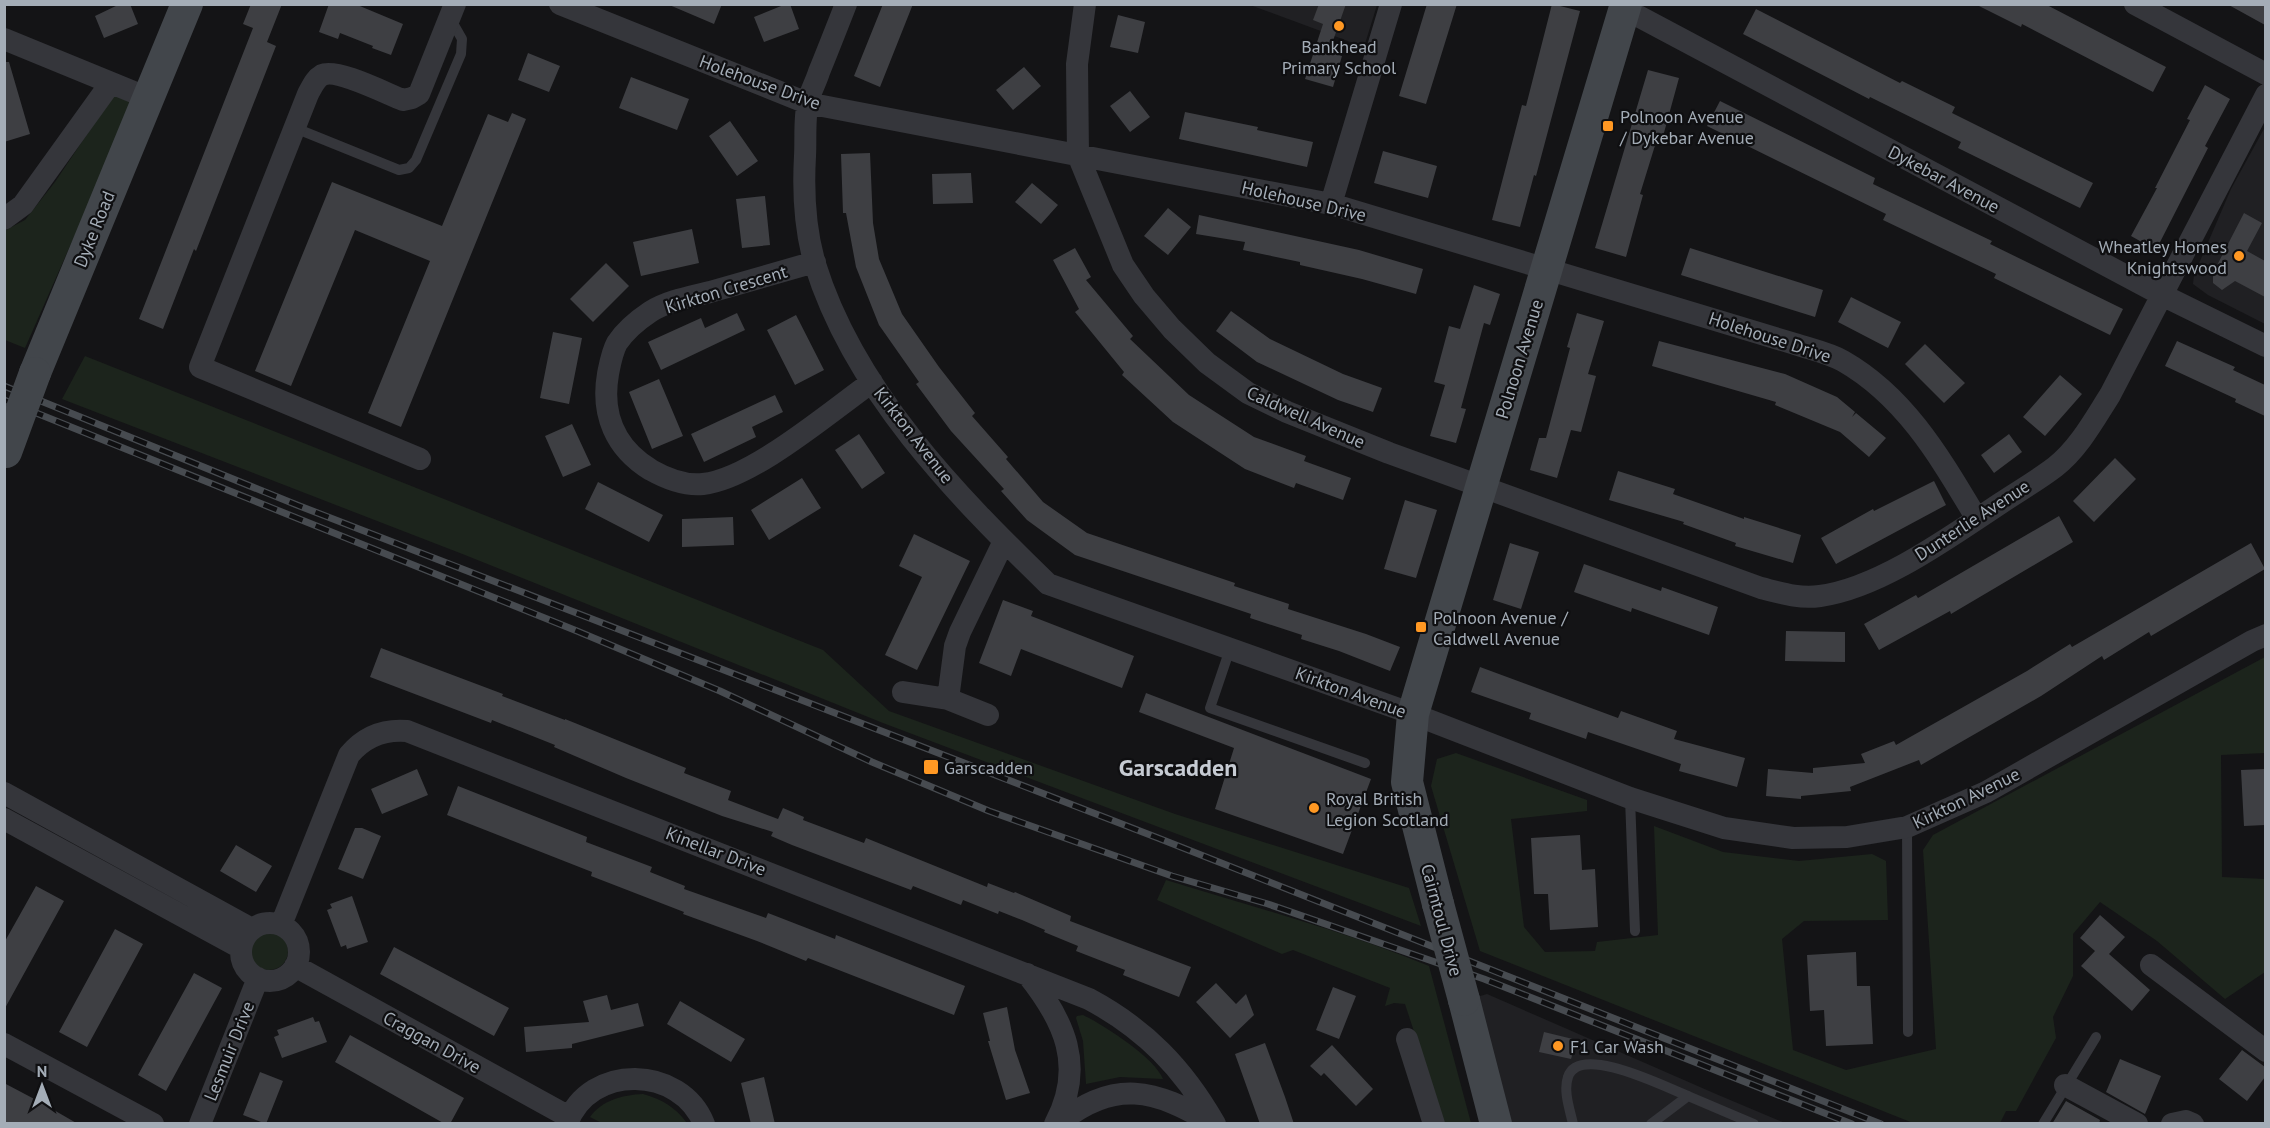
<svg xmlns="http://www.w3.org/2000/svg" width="2270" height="1128" viewBox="0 0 2270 1128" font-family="'PT Sans',sans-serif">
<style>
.built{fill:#202023}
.green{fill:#1c241c}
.building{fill:#3e3f43}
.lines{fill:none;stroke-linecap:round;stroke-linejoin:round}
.lane{stroke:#35363b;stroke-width:10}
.street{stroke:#35363b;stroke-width:22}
.secondary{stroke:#42464b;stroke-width:32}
.rail-casing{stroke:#474b50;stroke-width:7}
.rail{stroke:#0f0f11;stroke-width:4.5;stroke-dasharray:14;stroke-linecap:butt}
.secondary-bridge{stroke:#42464b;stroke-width:32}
.poi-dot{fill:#ff9823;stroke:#0f0f11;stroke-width:2}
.labels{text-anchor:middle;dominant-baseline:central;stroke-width:4.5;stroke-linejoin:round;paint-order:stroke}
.poi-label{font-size:18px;fill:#a4adb7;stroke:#0f0f11;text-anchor:start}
.street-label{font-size:18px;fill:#a4adb7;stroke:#0f0f11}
.district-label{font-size:24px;font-weight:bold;fill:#c6cbd3;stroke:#0f0f11}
</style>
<rect width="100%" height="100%" fill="#141416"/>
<path class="built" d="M1250,5H1377L1364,47Z
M2265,127V324L2208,295L2193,284L2194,275L2231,189Z
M1487,994L1716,1094L1785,1123H1511L1477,997Z"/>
<path class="green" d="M114,94L134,101L25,348L5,340L4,231L25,220L55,182Z
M85,356L823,650L889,711L1175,814L1409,888L1421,926L883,723L465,555L62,399Z
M2265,657V753L2221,755L2222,877L2265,879V972L2225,999L2157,941L2100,902L2073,934V976L2053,1017L2056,1038L2016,1111H2006L2000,1123H1913L1480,951L1431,786L1437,759L1456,753L1587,800V811L1511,819L1524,927L1545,952L1595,951L1597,942L1658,935L1654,826L1723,852L1799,861L1872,854L1886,861L1888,920L1804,921L1782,939L1793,1050L1846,1070L1936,1049L1923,850L1933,835Z
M1166,880C1253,907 1344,931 1429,966L1471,1123H1444L1405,1004L1394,1003L1385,1006L1390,988L1293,950L1282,954L1157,900Z
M250 951a19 19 0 1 1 38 0a19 19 0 1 1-38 0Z
M1083,1015C1104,1025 1155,1058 1163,1079L1120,1077L1086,1084L1083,1041L1076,1018L1077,1016Z
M643,1094C663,1100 675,1107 687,1123H602L590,1117C602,1100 623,1095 643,1094Z"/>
<path class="building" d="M120,4H130L138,24L104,38L95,16Z
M251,4H282L267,42L276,46L196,251L194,249L163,329L139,319L253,28L243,24Z
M329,4H355L403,24L391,55L372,48L373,46L340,33L338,39L319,32Z
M667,4H722L714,24Z
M786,4H790L799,29L764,42L754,17Z
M883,4H913L880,87L854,76Z
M1319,4H1346L1329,52L1342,56L1333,87L1305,79L1323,24L1313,20Z
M1427,4H1457L1426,104L1399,96Z
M1552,4L1580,11L1536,176L1534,175L1520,227L1492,220L1522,105L1526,106Z
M1975,4H2045L2166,67L2153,92L2022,24L2021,27Z
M2227,4H2265V25Z
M1756,9L1900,83L1902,81L1955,107L1952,113L2093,183L2080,208L1958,148L1961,142L1870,97L1869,99L1743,34Z
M1118,15L1145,22L1138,53L1110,47Z
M528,53L560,66L549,92L518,80Z
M4,62H9L30,134L4,142Z
M1024,67L1041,86L1013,110L996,90Z
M1648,70L1679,78L1662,140L1657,139L1640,194L1643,195L1626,257L1595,248Z
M631,77L689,99L677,130L619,108Z
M2205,85L2230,99L2205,146L2208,148L2156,250L2131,236L2157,188H2155L2190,120L2187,119Z
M1130,91L1150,117L1130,132L1110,106Z
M1720,101L1875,178L1873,184L1992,241L1990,244L2123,309L2110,335L1994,278L1996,274L1883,220L1886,214L1707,126Z
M1185,112L1258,127L1257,130L1313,142L1307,167L1179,139Z
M512,113L526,119L401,427L368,413L430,261L355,230L291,386L255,371L332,182L442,226L488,114L508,122Z
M730,121L758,161L737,176L709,136Z
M1383,151L1437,166L1428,198L1374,183Z
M870,153L873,223L879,259L902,314L939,367L975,413L972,416L1008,457L1006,459L1043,502L1087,533L1235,583L1234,586L1289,604L1288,609L1366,634L1400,647L1390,671L1339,651L1301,639L1302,635L1250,618L1251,614L1075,555L1027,520L1001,491L1004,489L951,431L916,384L919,382L879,325L856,267L846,213H843L841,154Z
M971,173L973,203L933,204L932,174Z
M1032,183L1058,205L1041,224L1015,202Z
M765,196L770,245L742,248L736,199Z
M1168,208L1191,227L1168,255L1144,236Z
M2244,213L2262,223L2247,251L2265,261V297L2235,281L2222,290L2213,283V273Z
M1199,215L1359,250L1423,269L1416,294L1362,279L1300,265V262L1243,250L1245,242L1196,234Z
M692,229L699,263L641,276L633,242Z
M1075,248L1091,277L1086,280L1133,336L1130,339L1189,395L1254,437L1306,456L1304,461L1351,478L1343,500L1296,483L1294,488L1245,469L1173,422L1122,375L1124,372L1075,312L1079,309L1053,260Z
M1690,248L1823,290L1815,317L1681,275Z
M606,263L629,286L593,322L570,299Z
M1474,285L1500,294L1490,325L1484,323L1461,408L1466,409L1456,443L1430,436L1445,385L1434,382L1449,326L1460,329Z
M1851,297L1901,322L1888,348L1838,322Z
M1231,311L1270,339L1343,374L1382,388L1373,412L1338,400L1257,362L1216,331Z
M737,313L745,330L661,370L648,342L701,318L705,328Z
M1577,313L1604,321L1588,374L1596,376L1581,432L1571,430L1557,478L1530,470L1539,438H1546L1570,348L1567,347Z
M796,315L824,370L795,385L767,330Z
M553,332L582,338L569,404L540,398Z
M1659,341L1785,374L1837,397L1855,412L1852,417L1856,413L1886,438L1869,457L1840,432L1775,405L1776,402L1652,366Z
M2177,341L2235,367L2233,370L2265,385V416L2235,402L2236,399L2165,366Z
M1925,344L1965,383L1944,403L1905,364Z
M2060,375L2082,394L2045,436L2023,417Z
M659,379L683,436L652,449L629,392Z
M775,395L783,412L752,427L756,437L704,462L691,434Z
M572,424L591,465L563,477L545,436Z
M859,434L885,473L862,489L835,450Z
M2009,434L2022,452L1994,473L1981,455Z
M2115,458L2136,479L2094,522L2073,501Z
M1618,471L1675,489L1673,494L1744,519V517L1801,535L1793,563L1735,546L1736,543L1683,524L1684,522L1609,500Z
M802,478L821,508L769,540L751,510Z
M1934,481L1946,505L1836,564L1821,538L1873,509L1874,511Z
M598,482L663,515L649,542L585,509Z
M1405,500L1437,510L1416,578L1384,569Z
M2059,516L2073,542L1951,614L1950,611L1879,650L1864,624L1916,595L1918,598Z
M733,517L734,545L682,547V519Z
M914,534L970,561L917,670L885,655L922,577L899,566Z
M1510,543L1539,552L1521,609L1493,600Z
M2251,543L2265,569L2151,636L2149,632L2104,660L2102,656L2041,696L1921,765L1919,760L1850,787L1851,791L1801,796V799L1766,796L1768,769L1813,773V768L1865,763L1861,754L1894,741L1896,745L2027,671L2070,644L2072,647Z
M1584,564L1661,591L1662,587L1718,607L1709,635L1632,608L1631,612L1574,592Z
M1003,600L1033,611L1031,616L1134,656L1122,688L1021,649L1011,676L979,663Z
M1786,631L1845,632V662L1785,661Z
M381,648L503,694L502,696L565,720V719L686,768L684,773L731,791L728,800L778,819L783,808L804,817L803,820L864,843L866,838L987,887L988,883L1014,893L1015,892L1071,916L1070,921L1191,967L1179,997L1123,975L1125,970L1076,951L1078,946L1044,932L1045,930L1022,920L999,911L998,914L963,900L961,905L913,886L911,890L792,845L771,836L773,832L722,816L626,778L554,747L555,745L492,720L491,723L370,677Z
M1480,667L1618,718L1621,711L1677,731L1674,739L1745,758L1737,787L1679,771L1681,764L1588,732L1586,739L1529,719L1531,713L1471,692Z
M1146,693L1371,779L1343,854L1215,809L1234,748L1139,712Z
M417,769L428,795L382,814L371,789Z
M2265,769V825L2244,826L2241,770Z
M458,786L587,837L586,842L652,867L650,872L685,886L684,889L766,918L768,913L835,939L836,935L965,986L954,1015L808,958L806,961L757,941L683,914L684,912L591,876L592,872L447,815Z
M355,828H362L381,836L363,879L338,869Z
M1580,835L1582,870L1595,869L1598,927L1550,930L1548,894H1534L1531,838Z
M236,845L272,866L256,892L220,871Z
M36,886L64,901L4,1010V943Z
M352,896L368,942L347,949L346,945L341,947L327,910L332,908L330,904Z
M2100,915L2125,937L2109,954L2150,990L2132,1011L2081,966L2095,951L2080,938Z
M115,929L143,944L87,1047L59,1032Z
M394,947L509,1008L494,1036L380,974Z
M1856,952L1857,986H1870L1873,1044L1826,1046L1824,1010L1810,1011L1807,955Z
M194,973L222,988L166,1091L138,1075Z
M1216,983L1236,1004L1246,994L1254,1015L1230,1038L1196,1002Z
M1333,987L1356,996L1339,1039L1316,1030Z
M607,995L611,1010L638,1003L644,1026L572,1044V1048L526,1052L524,1027L589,1022L583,1001Z
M680,1001L745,1039L731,1062L667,1024Z
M1007,1007L1015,1050L1030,1093L1006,1100L988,1041H990L983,1013Z
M313,1017L315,1022L319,1021L327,1042L282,1058L274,1037L279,1035L277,1030Z
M1544,1032L1577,1040L1571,1059L1539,1052Z
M350,1035L464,1098L450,1124H445L335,1062Z
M1265,1043L1285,1097L1294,1124H1260L1235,1054Z
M1332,1045L1373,1089L1356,1106L1324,1073L1321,1076L1310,1066Z
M2242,1050L2265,1067V1077L2247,1101L2219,1079Z
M2120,1059L2161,1076L2145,1114L2106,1092Z
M260,1072L283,1081L266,1124L243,1115Z
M764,1077L775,1124H751L741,1083Z
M4,1083L40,1102L78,1124H4Z
M2066,1101L2100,1120L2099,1124H2052Z"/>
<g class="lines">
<path class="lane" d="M295,128L399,170L409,168L416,160L461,54L462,39L450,18
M1230,649L1210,708L1365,763
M1630,798L1635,931
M1907,827L1908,1032
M1573,1124C1570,1110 1563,1091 1568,1077C1579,1043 1665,1087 1688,1096
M1651,1124L1688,1096L1754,1124
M2043,1124L2096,1037"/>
<path class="street" d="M560,4L807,103L1331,204L1795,344C1810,349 1829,353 1843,361C1906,397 1941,459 1977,519
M846,4C837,27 828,50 819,72C816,82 810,92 808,102C804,118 806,139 805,156C803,191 805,230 815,264C854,390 955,494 1048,584L1413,714L1630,798L1724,828L1793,838L1847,837L1907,827L1986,792L2252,641L2266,635
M1085,4L1077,64L1078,155L1123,265L1144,296L1172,329L1207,363L1248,393L1287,412L1389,453L1761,588C1781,593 1799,599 1820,596C1880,588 1951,536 2001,503C2019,491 2038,480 2055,467C2079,448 2094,420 2110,395L2266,95
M2135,4L2266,74
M1625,9L2162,295L2266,346
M4,39L148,98
M1331,204L1391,4
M4,219L23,205L110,84
M815,262C780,272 745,282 710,292C690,297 667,301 650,312C638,320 625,331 617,343C612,352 610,364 608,374C601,414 615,448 651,470C667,479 684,486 703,484C752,479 831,411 872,382
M420,459L200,367L308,94C312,87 315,79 322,75C337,68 387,94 403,100L412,98L419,94L455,4
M903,692L948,699L988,715
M948,699L955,646L960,632L1004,541
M4,793L252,929
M4,819L241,948
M241 952a29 29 0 1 1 58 0a29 29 0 1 1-58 0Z
M281,925L349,755C364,737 383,729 407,731L1089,999C1145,1029 1183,1068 1215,1124
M2151,965L2266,1051
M295,966L569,1117
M1027,974C1064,1020 1086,1066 1055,1124
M1407,1039L1434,1124
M4,1044L153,1124
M2065,1085L2137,1124
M200,1124L258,978
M567,1124C589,1063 681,1065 704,1124
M1058,1124C1114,1078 1155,1089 1213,1124
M2172,1124L2186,1121L2193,1124"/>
<path class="secondary" d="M35,373L187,4
M1438,904L1407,782L1413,714L1626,4
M1464,1000L1496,1124"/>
<g class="rail-casing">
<path id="rail" d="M4,386L297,505L1158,838L1881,1124
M4,400L577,631L720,691L872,762L989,811L1172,876L1268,904L1484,979L1852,1124"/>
</g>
<use href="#rail" class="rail"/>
<path class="secondary-bridge" d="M6,452L35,373
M1438,904L1464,1000"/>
</g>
<g class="poi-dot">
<circle cx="1339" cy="26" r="6"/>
<rect x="1602" y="120" width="12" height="12" rx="3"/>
<circle cx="2239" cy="256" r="6"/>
<rect x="1415" y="621" width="12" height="12" rx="3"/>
<rect x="923" y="759" width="16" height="16" rx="3"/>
<circle cx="1314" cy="808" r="6"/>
<circle cx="1558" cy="1046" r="6"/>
</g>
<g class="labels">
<g class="poi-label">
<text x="1339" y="46" text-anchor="middle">Bankhead<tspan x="1339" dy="21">Primary School</tspan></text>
<text x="1620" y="116">Polnoon Avenue<tspan x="1620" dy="21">/ Dykebar Avenue</tspan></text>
<text x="2227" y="246" text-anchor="end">Wheatley Homes<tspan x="2227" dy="21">Knightswood</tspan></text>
<text x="1433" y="617">Polnoon Avenue /<tspan x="1433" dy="21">Caldwell Avenue</tspan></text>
<text x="944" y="767">Garscadden</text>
<text x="1326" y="798">Royal British<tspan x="1326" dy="21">Legion Scotland</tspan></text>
<text x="1570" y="1046">F1 Car Wash</text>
</g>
<g class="street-label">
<text transform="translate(760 82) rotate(20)">Holehouse Drive</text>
<text transform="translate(1944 179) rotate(28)">Dykebar Avenue</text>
<text transform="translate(1304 201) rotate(13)">Holehouse Drive</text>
<text transform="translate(94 229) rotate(-68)">Dyke Road</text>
<text transform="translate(726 289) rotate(-17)">Kirkton Crescent</text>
<text transform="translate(1770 337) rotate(18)">Holehouse Drive</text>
<text transform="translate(1519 359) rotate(-73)">Polnoon Avenue</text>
<text transform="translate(1306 417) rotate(24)">Caldwell Avenue</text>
<text transform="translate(914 435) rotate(52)">Kirkton Avenue</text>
<text transform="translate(1972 520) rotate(-33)">Dunterlie Avenue</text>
<text transform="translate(1351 692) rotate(20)">Kirkton Avenue</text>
<text transform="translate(1966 798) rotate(-26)">Kirkton Avenue</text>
<text transform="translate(716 851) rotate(21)">Kinellar Drive</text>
<text transform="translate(1442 920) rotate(75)">Cairntoul Drive</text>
<text transform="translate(432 1042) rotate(29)">Craggan Drive</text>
<text transform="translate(229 1051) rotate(-68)">Lesmuir Drive</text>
</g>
<g class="district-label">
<text x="1178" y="767">Garscadden</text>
</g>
</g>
<rect width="2270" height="1128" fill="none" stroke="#a4adb7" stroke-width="12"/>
<g transform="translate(42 1086)" stroke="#0f0f11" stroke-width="4.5" paint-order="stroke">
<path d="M0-4.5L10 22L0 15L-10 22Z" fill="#a4adb7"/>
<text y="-9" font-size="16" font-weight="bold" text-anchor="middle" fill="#a4adb7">N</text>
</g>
</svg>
